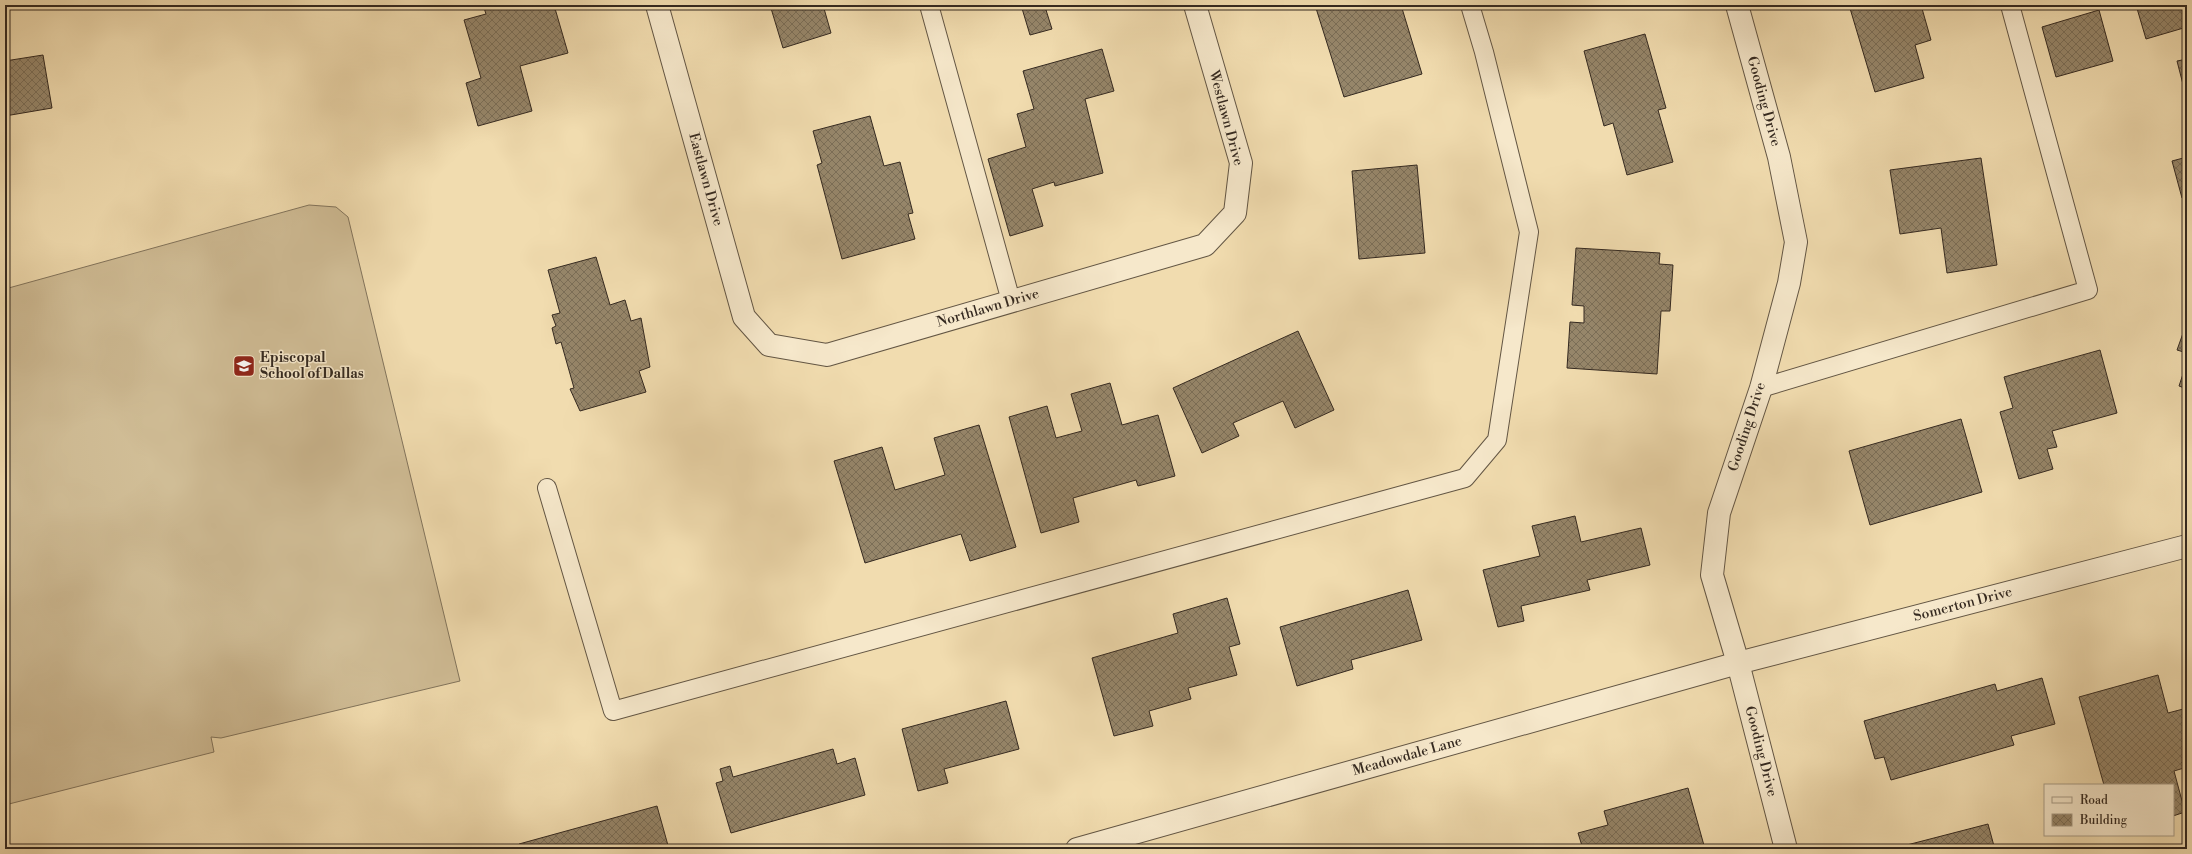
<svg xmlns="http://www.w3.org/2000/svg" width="2192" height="854" viewBox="0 0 2192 854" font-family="'Libre Bodoni',serif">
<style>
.garden{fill:#d1be97;stroke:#82745c}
.building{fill:url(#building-cross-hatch);stroke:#342920}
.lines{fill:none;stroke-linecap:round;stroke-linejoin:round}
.service-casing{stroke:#635644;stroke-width:20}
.minor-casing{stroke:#635644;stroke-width:24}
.service{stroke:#f6e8cb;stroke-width:18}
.minor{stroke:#f6e8cb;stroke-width:22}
.labels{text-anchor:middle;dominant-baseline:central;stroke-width:3;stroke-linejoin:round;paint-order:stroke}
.street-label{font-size:14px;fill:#342920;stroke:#f6e8cb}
.poi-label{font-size:14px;font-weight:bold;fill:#342920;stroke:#f6e8cb;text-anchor:start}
</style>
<defs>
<pattern id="building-cross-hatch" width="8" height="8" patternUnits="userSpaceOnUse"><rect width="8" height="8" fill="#96866a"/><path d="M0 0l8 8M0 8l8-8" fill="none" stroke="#7b6e57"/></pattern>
</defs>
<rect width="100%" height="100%" fill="#f1dcaf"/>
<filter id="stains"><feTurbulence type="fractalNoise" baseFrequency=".005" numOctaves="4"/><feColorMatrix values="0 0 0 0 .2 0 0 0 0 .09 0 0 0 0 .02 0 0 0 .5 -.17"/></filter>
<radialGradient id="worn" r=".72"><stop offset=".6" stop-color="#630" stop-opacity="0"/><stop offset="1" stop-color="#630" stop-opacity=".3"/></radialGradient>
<path class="garden" d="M309,205L336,207L348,217L460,681L221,738L211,737L214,752L5,805V289Z"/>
<path class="building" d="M483,5H554L568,53L520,66L532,111L478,126L466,83L481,78L464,20L486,14Z
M770,5H823L831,33L783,48Z
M1021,5H1062L1046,10L1052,29L1030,35Z
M1315,5H1401L1422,74L1344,97Z
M1849,5H1921L1931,40L1915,45L1924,78L1875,92Z
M2136,5H2182L2187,27L2146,39Z
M2099,10L2113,61L2056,77L2042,27Z
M1645,34L1666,108L1658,110L1673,162L1627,175L1613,123L1604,126L1584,51Z
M1102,49L1114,91L1085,99L1103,173L1055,186L1054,182L1032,189L1043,226L1010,236L988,159L1026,147L1017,114L1034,109L1023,71Z
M43,55L52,108L5,116V61Z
M2187,59V100L2177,61Z
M870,116L884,166L900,162L913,213L908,214L915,239L842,259L817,165L822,163L813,131Z
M2187,157V196L2182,198L2172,161Z
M1981,158L1997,265L1947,273L1941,228L1900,234L1890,170Z
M1417,165L1425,253L1359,259L1352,171Z
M1576,248L1660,253L1659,264L1673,265L1670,311H1661L1657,374L1567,368L1570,322L1584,323V306L1572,305Z
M596,257L610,305L625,300L631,321L641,318L650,367L639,371L646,392L580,411L570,389L574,388L561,342L556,344L552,328L556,326L552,315L560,313L548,270Z
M2187,322V353L2177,350Z
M1298,331L1334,410L1295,428L1283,401L1233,423L1239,436L1202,453L1173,388Z
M2100,350L2117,413L2052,431L2057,447L2047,449L2053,469L2019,479L2000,412L2013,408L2004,377Z
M2187,362V389L2179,386Z
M1110,383L1122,425L1158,415L1175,476L1138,486L1136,480L1073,498L1079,522L1041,533L1009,417L1047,406L1056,438L1082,431L1071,394Z
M1961,419L1982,492L1870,525L1849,451Z
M979,425L1016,547L970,561L961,534L865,563L834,461L882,447L895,490L945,475L934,438Z
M1575,516L1581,542L1641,528L1650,565L1587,580L1590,590L1521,606L1524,621L1498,627L1483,570L1540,556L1532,526Z
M1408,590L1422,640L1351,660L1353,669L1297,686L1280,627Z
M1227,598L1240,644L1229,647L1237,675L1188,688L1191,699L1149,711L1153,726L1114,736L1092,658L1178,633L1173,614Z
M2158,675L2168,713L2187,708V760L2182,762L2184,768L2174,771L2185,812L2173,816V785H2104L2079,697Z
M2042,678L2055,724L2011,736L2014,745L1891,780L1884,757L1875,759L1864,721L1995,684L1997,691Z
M1006,701L1019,749L944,769L948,783L918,791L902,729Z
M833,749L837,764L855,758L865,795L731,833L716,783L723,781L720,769L730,766L733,777Z
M1688,788L1705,849H1583L1578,833L1608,825L1604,811Z
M657,806L669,849H521L519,844Z
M1988,824L1994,846L1984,849H1903V846Z"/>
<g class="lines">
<g class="service-casing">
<path id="service" d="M929,5L1011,301
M1761,388L2088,290L2010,5
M547,488L613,711L1465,478L1497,440L1529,232L1484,52L1470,5"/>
</g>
<g class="minor-casing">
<g id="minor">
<path id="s1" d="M657,5L744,317L769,345L827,355L1205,245L1235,213L1241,163L1195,5"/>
<path id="s2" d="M1737,5L1779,157L1796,242L1789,283L1761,388L1719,513L1712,575L1738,663L1786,849"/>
<path id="s3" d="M1077,849L1738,663L2187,546"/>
</g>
</g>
<use href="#service" class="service"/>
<use href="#minor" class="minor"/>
</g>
<defs>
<g id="school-square" transform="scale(1.15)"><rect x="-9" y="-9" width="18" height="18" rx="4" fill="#8f2418" stroke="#f6e8cb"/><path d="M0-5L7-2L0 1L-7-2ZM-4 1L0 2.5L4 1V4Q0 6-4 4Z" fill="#fff"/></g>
</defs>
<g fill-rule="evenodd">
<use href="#school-square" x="244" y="366"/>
</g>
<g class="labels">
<g class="street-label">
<text stroke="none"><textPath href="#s2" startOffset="100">Gooding Drive</textPath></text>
<text transform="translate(1226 118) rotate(75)">Westlawn Drive</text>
<text stroke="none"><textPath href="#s1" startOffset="181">Eastlawn Drive</textPath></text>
<text stroke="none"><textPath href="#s1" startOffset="588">Northlawn Drive</textPath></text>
<text transform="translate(1747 427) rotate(-72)">Gooding Drive</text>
<text stroke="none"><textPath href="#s3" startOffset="919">Somerton Drive</textPath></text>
<text stroke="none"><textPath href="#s2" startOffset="772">Gooding Drive</textPath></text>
<text stroke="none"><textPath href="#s3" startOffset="343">Meadowdale Lane</textPath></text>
</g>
<g class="poi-label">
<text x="260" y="358">Episcopal<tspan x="260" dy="16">School of Dallas</tspan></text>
</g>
</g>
<rect width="2192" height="854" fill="none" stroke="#f1dcaf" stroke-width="20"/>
<rect x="6" y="6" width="2180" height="842" fill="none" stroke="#342920" stroke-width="2"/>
<rect x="10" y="10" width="2172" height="834" fill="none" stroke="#342920"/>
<rect x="2044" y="784" width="130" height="52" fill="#f6e8cb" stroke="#a89c87"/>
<rect x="2052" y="797" width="20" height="6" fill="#f6e8cb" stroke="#a89c87"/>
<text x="2080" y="804" font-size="12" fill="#342920">Road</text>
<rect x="2052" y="814" width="20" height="12" fill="url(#building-cross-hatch)" stroke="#a89c87"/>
<text x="2080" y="824" font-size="12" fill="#342920">Building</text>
<rect width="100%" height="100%" filter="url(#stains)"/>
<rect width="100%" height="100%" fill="url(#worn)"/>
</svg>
